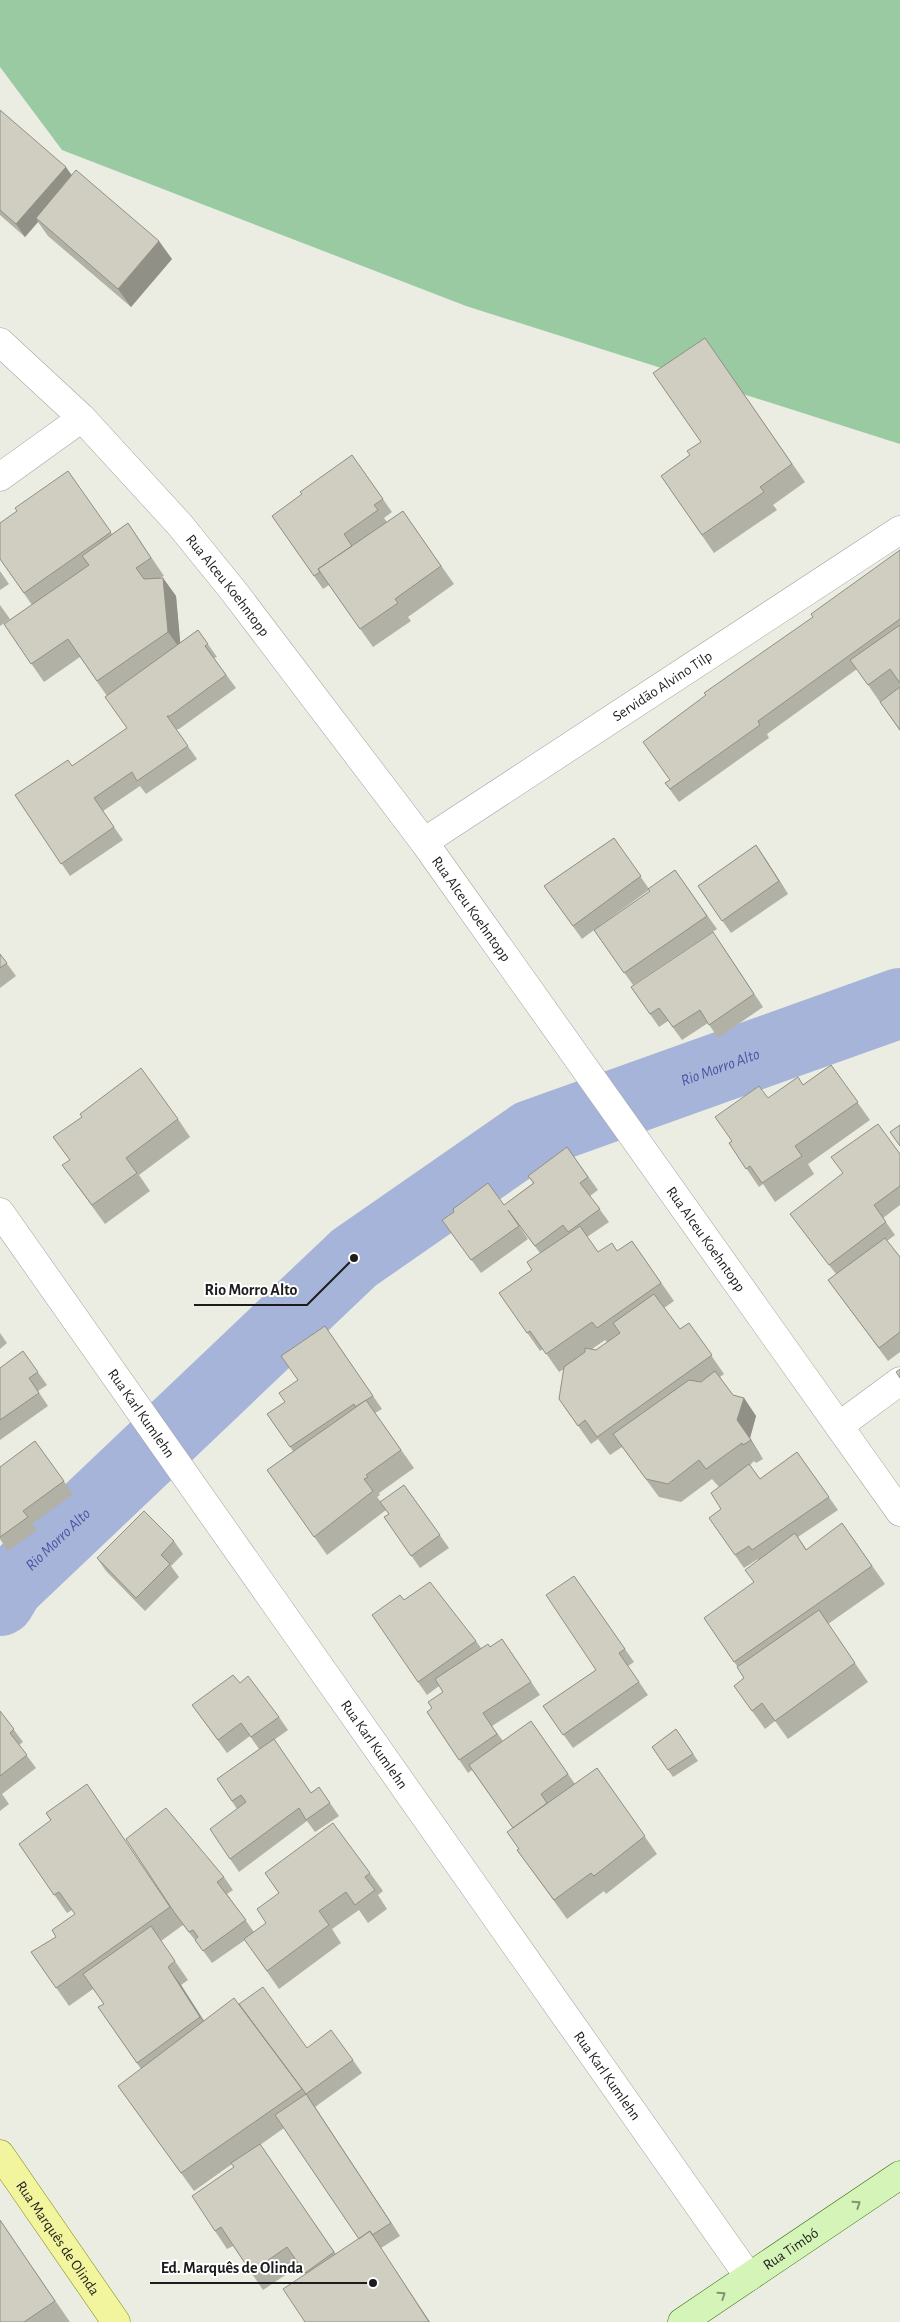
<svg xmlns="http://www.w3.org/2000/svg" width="900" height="2322" viewBox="0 0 900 2322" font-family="'Alegreya Sans',sans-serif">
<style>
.forest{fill:#99caa2}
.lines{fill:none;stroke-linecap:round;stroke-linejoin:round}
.river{stroke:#a5b4d8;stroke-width:70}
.street-casing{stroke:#a3a3a3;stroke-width:29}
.secondary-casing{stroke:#336b0b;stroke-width:29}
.primary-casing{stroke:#788b09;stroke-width:29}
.street{stroke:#fff;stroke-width:28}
.secondary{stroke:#d5f5b8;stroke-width:28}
.primary{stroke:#f2f59e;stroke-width:28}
.wall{fill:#b2b1a5;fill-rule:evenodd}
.shaded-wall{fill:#919086}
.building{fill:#cfcec0;stroke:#919086}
.oneway{stroke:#829372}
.labels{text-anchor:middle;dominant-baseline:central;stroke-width:4;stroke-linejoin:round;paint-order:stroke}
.street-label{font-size:15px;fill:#1c1c1c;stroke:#fff}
.water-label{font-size:16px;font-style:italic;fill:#4f51a5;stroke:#fff}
.leader{fill:none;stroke:#1c1c1c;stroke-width:2}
.callout-dot{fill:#1c1c1c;stroke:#fff;stroke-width:2}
.callout-label{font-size:16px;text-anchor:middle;font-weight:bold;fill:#1c1c1c;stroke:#fff;stroke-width:4;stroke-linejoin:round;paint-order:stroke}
</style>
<rect width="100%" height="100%" fill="#ebede2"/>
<path class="forest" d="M0,0H900V444L466,306L62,150L0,67Z"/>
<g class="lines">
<path class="river" id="s1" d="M0,1601L9,1586L354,1258L531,1135L900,1003"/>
<g class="street-casing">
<g id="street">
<path id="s2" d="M0,342L82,418L180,525L235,593L424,842L900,1512"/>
<path d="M0,477L82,418"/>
<path id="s3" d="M424,842L900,530"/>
<path id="s4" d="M0,1212L749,2277"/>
<path d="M839,1426L900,1381"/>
</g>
</g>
<g class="secondary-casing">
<g id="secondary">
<path id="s5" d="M682,2322L900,2175"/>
</g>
</g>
<g class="primary-casing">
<g id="primary">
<path id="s6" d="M0,2154L116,2322"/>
</g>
</g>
<use href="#street" class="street"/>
<use href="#secondary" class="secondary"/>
<use href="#primary" class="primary"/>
</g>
<path class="wall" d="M0,110L72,175L172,259L131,307L48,236L38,222L25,237L0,215Z
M705,338L805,482L773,505L777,510L714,553L661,476L690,455L701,442Z
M352,455L392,512L384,518L387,522L403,511L454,584L408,617L411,621L373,647L329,585L323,589L272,516L302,494Z
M68,471L112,534L128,523L164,576L160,578H163L176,596L180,643L198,630L217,657L214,658L236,688L179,729H176L197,759L146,794L140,786L103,811L123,840L70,876L15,795L72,766L127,728L107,696L80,657L44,682L4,624L32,605L0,559L17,511Z
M900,550V731L857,669L767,734L769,738L679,802L665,783L670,780L813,617Z
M0,571L9,584L0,590Z
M0,605L10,619L0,626Z
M614,838L649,889L675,870L717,929L633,985L594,930L582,939L544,886ZM649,890L650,891L595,929Z
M756,845L788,894L731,933L698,886Z
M722,945L763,1007L718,1038L708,1023L682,1040L668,1021L659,1027L631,987Z
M0,954L16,976L0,988Z
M831,1065L870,1120L808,1164L814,1174L775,1202L763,1184L759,1187L729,1143L732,1141L768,1098L803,1085Z
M178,1119L190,1137L139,1175L150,1191L105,1224L75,1183L70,1160L53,1137Z
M567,1147L598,1190L590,1196L609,1222L587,1237L598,1252L617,1251L632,1241L674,1301L664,1308L680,1329L689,1323L724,1374L720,1377L733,1395L744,1398L756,1416L750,1438L763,1459L756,1463L754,1461L750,1465L760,1479L797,1452L838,1510L798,1537L807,1550L842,1523L885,1584L828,1624L868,1682L788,1739L775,1721L765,1729L734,1686L744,1678L737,1666L704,1618L754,1582L758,1560V1559L744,1568L709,1518L721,1509L719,1487L712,1479L681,1502L659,1497L622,1447L610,1455L598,1439L591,1444L559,1399L564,1369L559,1372L543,1349L540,1351L499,1293L532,1270L540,1253L517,1223L528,1239L481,1273L442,1220L504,1205L533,1183L528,1176ZM605,1340L607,1342L596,1350L592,1349Z
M900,1154V1205L883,1218L895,1235L887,1241L900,1257V1352L888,1361L828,1280L836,1274L790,1214Z
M325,1326L382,1409L375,1413L414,1468L379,1493L380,1495L377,1497L381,1502L404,1485L449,1548L420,1568L384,1517L389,1514L386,1510L327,1555L267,1470L293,1451L267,1414L285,1402L298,1380Z
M0,1333L7,1343L0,1349Z
M23,1351L47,1385L38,1391L48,1406L0,1440V1368Z
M35,1441L73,1494L32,1524L37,1530L8,1551L0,1539V1467Z
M174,1541L183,1554L171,1566L179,1577L145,1611L106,1571L97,1558Z
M574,1576L634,1662L628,1666L648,1695L573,1748L543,1706L596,1670Z
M404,1600L476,1641L481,1648L490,1647L502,1639L540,1695L492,1726L503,1741L531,1721L575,1784L597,1768L657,1854L606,1894L604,1891L567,1919L517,1850L519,1849L513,1828L472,1770L468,1773L427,1712L432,1709L428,1702L443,1692L439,1686L427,1695L418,1682Z
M240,1683L279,1717L288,1730L274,1740L311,1793L319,1787L339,1816L315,1832L307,1821L239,1872L230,1859L237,1809L217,1779L259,1749L250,1736L227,1753L192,1705Z
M0,1711L23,1742L19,1745L36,1768L2,1794L9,1804L0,1811Z
M676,1729L698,1761L673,1777L652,1747Z
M46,1813L167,1902L224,1877L233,1890L227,1894L254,1932L370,1873L383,1891L378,1895L387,1909L368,1923L359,1910L332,1929L341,1943L279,1989L245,1940L212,1963L199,1945L183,1925L161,1941L188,1980L181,1985L204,2021L239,2004L307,2048L353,2060L362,2073L315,2107L400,2236L381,2248L306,2274L300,2265L263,2290L233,2246L227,2249L215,2231L234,2167L232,2164L194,2191L131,2104L141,2069L98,2007L104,2004L93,1989L69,2006L31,1952L56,1937L75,1914L72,1910L67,1913L19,1844L51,1821ZM284,2128L359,2239L336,2254L260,2145Z
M0,2220L70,2322H0Z"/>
<path class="shaded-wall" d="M66,167L75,180L36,218L38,222L25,237L16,224Z
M159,241L172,259L131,307L118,289Z
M163,578L176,596L181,650L168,632Z
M756,845L765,858L788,894L779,881Z
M744,1398L756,1416L750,1438L763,1459L737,1420Z
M168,1967L181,1985L213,2035L200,2017Z
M306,2094L315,2107L400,2236L391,2223Z
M370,2231L385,2254L430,2322H429Z"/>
<path class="building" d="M0,110L66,167L16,224L0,210Z
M76,170L159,241L118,289L36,218Z
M705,338L792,464L760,487L764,492L702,535L661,476L690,455L687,451L701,442L653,373Z
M352,455L383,499L374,505L378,510L344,534L352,546L318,569L320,572L314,576L272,516L302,494L300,492Z
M68,471L111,532L24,593L0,559V523L17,511L15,508Z
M403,511L441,566L395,599L398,603L360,629L318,569Z
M128,523L151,558L136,568L144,579L163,578L168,632L97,681L68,639L31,664L4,624L89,565L82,556Z
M900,550V619L758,721L760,725L670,789L665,783L670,780L643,742L706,695L704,693L813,617L811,614Z
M900,625V683L890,669L868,685L850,660Z
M198,630L208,644L205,646L226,675L170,716H167L188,746L137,781L132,772L94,798L114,827L61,864L15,795L68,760L72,766L127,728L105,697Z
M900,687V730L880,702Z
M614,838L641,876L573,926L544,886Z
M756,845L779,881L722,921L698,886Z
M675,870L707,916L624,973L594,930L650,891L648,889Z
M713,932L754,994L709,1025L700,1010L673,1027L659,1008L650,1014L631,987Z
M0,954L7,963L0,968Z
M831,1065L858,1102L795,1146L802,1156L762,1183L750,1166L746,1169L729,1143L732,1141L715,1117L759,1086L768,1098L798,1077L803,1085Z
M141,1068L178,1119L126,1158L137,1173L92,1205L62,1165L70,1160L53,1137L82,1117L80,1114Z
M878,1124L900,1154V1186L874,1205L886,1222L829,1265L790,1214L843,1173L831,1157Z
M900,1125V1146L890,1132Z
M567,1147L588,1177L580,1183L600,1209L568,1232L563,1225L535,1246L508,1210L519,1226L471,1260L442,1220L454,1212L453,1209L488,1183L504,1205L534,1183L528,1176Z
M580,1226L598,1252L612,1243L617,1251L632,1241L661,1283L597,1328L592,1322L546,1354L530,1331L527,1333L499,1293L532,1270L527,1262Z
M885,1238L900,1257V1332L879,1348L828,1280Z
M654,1294L680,1329L689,1323L712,1355L597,1437L585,1420L578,1426L559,1399L564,1367L585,1352V1348L596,1350L620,1333L613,1323Z
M325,1326L373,1396L355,1407L354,1404L290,1447L267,1414L285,1402L279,1393L298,1380L281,1356Z
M23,1351L38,1372L29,1378L39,1393L0,1420V1368Z
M900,1369V1378L896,1372Z
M715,1371L733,1395L744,1398L737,1420L751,1440L743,1445L742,1443L706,1469L699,1460L668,1484L646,1479L613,1434L689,1380L701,1382Z
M366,1400L401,1450L366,1475L368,1477L364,1479L373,1491L314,1537L267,1470Z
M35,1441L64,1481L23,1511L28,1517L0,1537V1467Z
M797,1452L829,1497L752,1550L749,1546L735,1555L709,1518L721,1509L711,1493L749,1464L760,1479Z
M404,1485L440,1535L411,1556L384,1517L389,1514L380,1502Z
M144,1511L174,1541L161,1555L170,1564L136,1598L97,1558Z
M842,1523L872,1566L734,1662L704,1618L754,1582L745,1570L795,1533L806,1550Z
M574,1576L625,1649L619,1653L639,1682L563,1735L543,1706L596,1670L546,1595Z
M430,1582L476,1641L418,1682L372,1615L400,1595L404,1600Z
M819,1610L855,1663L775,1721L762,1703L752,1711L734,1686L744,1678L737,1667Z
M502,1639L531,1682L483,1713L497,1734L459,1760L427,1712L432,1708L428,1702L443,1692L435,1679L488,1644L490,1647Z
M233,1675L240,1683L248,1676L279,1717L251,1737L241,1723L218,1740L192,1705Z
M0,1711L14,1729L10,1733L27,1755L0,1776Z
M531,1721L568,1774L541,1794L547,1803L513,1828L469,1765Z
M676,1729L693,1754L668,1770L652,1747Z
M274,1739L311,1793L319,1787L330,1803L306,1820L299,1808L230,1859L210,1829L246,1802L241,1795L232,1801L217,1779Z
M597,1768L645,1836L594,1876L591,1873L554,1900L517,1850L519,1849L507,1832Z
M87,1784L170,1907L56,1988L31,1952L56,1937L52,1930L75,1914L59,1892L54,1895L19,1844L51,1820L46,1813Z
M166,1808L224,1877L217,1882L246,1920L203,1951L195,1940L198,1937L193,1930L189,1932L174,1912L126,1839Z
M333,1823L370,1873L365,1877L375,1890L355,1905L346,1892L319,1911L329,1925L267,1971L244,1939L266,1923L257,1909L279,1893L265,1873Z
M151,1926L175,1961L168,1967L200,2017L137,2063L98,2007L104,2004L83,1974Z
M263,1987L307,2048L331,2030L353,2060L306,2094L239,2004Z
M234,1998L302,2089L181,2173L118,2086Z
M306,2094L391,2223L372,2235L370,2231L359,2239L275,2115Z
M260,2144L334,2252L305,2273L287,2247L251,2272L221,2227L215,2231L192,2196L234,2167L231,2163Z
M0,2220L55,2301L24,2322H0Z
M370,2231L429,2322H305L283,2289Z"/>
<defs><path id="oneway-chevron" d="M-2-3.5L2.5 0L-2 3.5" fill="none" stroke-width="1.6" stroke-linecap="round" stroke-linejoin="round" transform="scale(1.25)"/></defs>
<g class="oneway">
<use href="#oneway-chevron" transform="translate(857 2204) rotate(-34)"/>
<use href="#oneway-chevron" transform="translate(722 2295) rotate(-34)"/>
</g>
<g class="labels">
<g class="street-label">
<text stroke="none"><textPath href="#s2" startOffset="334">Rua Alceu Koehntopp</textPath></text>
<text stroke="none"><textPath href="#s3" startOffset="285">Servidão Alvino Tilp</textPath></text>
<text stroke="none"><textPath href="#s2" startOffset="739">Rua Alceu Koehntopp</textPath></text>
<text stroke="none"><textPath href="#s2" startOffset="1144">Rua Alceu Koehntopp</textPath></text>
<text stroke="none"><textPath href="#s4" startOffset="246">Rua Karl Kumlehn</textPath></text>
<text stroke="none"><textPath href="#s4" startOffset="651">Rua Karl Kumlehn</textPath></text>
<text stroke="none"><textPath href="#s4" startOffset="1056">Rua Karl Kumlehn</textPath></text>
<text stroke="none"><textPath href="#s6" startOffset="102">Rua Marquês de Olinda</textPath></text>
<text stroke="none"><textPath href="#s5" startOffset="131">Rua Timbó</textPath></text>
</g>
<g class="water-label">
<text stroke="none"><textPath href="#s1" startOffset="910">Rio Morro Alto</textPath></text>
<text stroke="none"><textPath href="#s1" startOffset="85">Rio Morro Alto</textPath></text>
</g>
</g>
<path class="leader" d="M354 1258L307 1305H194M373 2283L313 2283H150"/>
<g class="callout-dot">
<circle cx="354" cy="1258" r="5"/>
<circle cx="373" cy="2283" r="5"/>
</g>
<g class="callout-label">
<text x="251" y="1295">Rio Morro Alto</text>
<text x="232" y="2273">Ed. Marquês de Olinda</text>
</g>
</svg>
